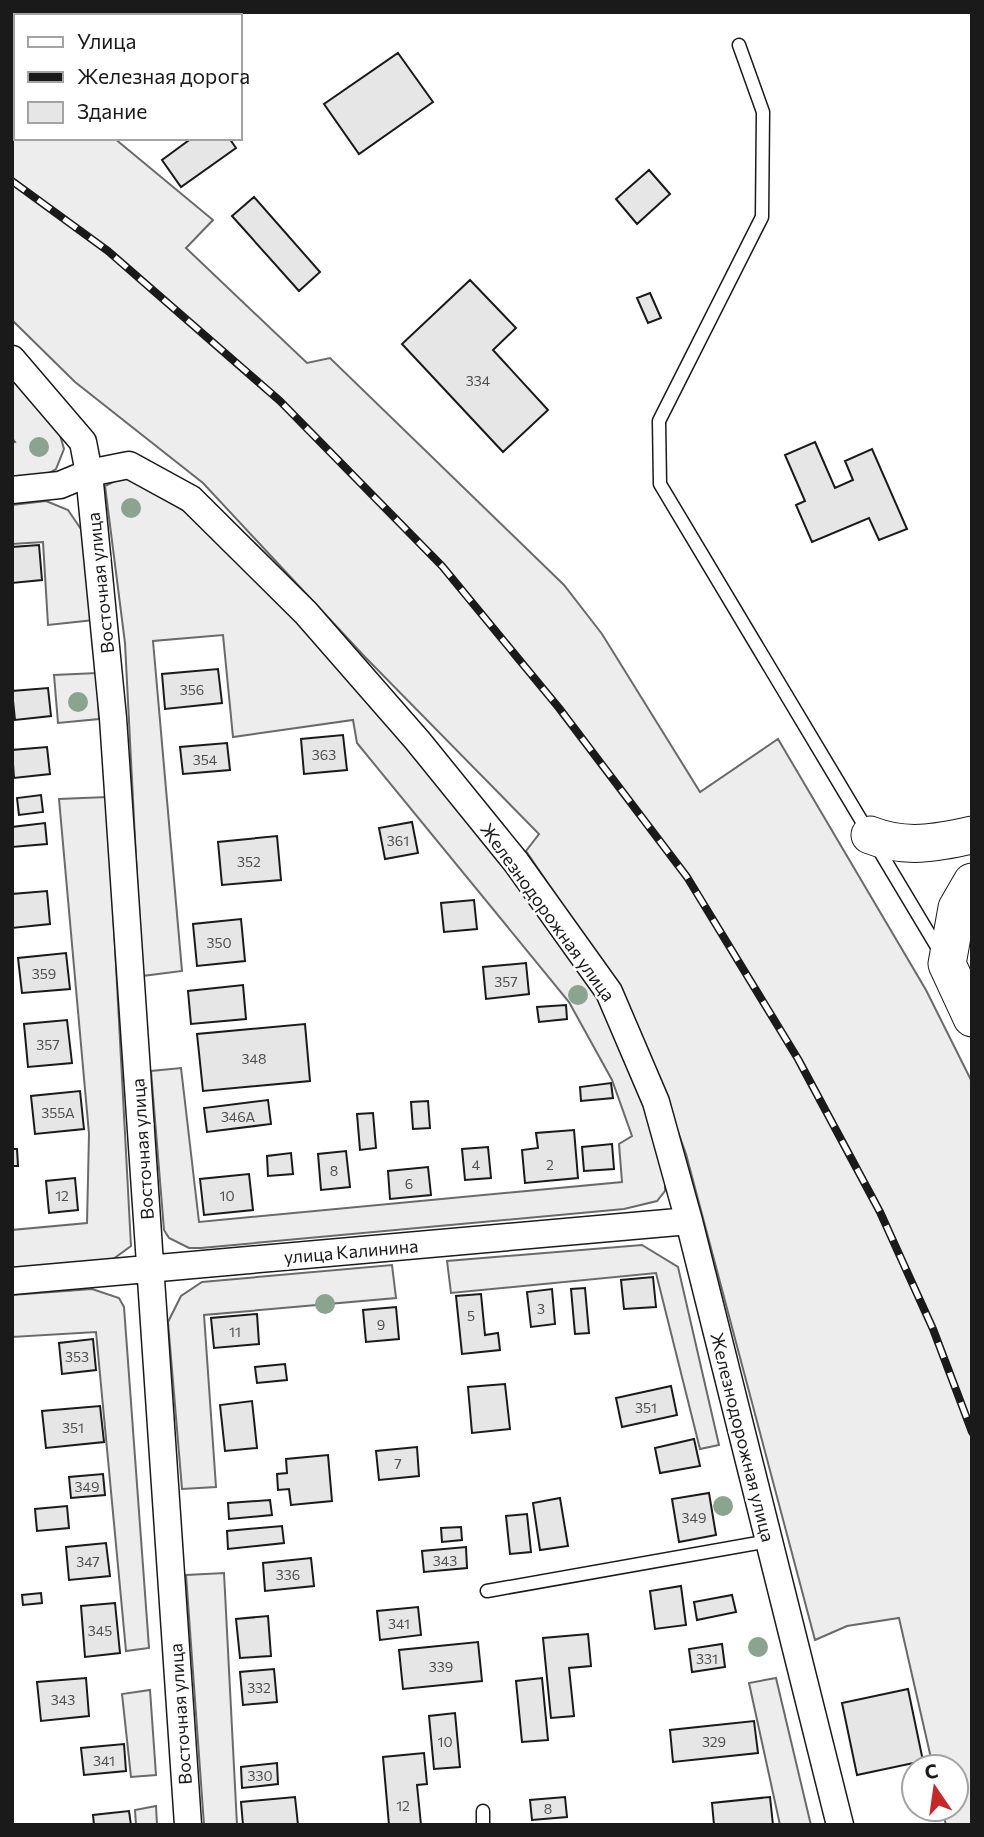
<svg xmlns="http://www.w3.org/2000/svg" width="984" height="1837" viewBox="0 0 984 1837" font-family="Commissioner,sans-serif">
<style>
.built{fill:#ededed;stroke:#6a6a6a;stroke-width:2}
.building{fill:#e6e6e6;stroke:#1a1a1a;stroke-width:2}
.lines{fill:none;stroke-linecap:round;stroke-linejoin:round}
.lane-casing{stroke:#1a1a1a;stroke-width:15}
.street-casing{stroke:#1a1a1a;stroke-width:29}
.secondary-casing{stroke:#1a1a1a;stroke-width:39}
.lane{stroke:#fff;stroke-width:12}
.street{stroke:#fff;stroke-width:26}
.secondary{stroke:#fff;stroke-width:37}
.rail-casing{stroke:#1a1a1a;stroke-width:8}
.rail{stroke:#fff;stroke-width:5;stroke-dasharray:16;stroke-linecap:butt}
.tree{fill:#8aa48f}
.labels{text-anchor:middle;dominant-baseline:central;stroke-width:5;stroke-linejoin:round;paint-order:stroke}
.number-label{font-size:14px;fill:#4d4d4d}
.street-label{font-size:18px;fill:#1a1a1a;stroke:#fff}
</style>
<rect width="100%" height="100%" fill="#fff"/>
<path class="built" d="M12,56L16,59V138H114L213,220L186,248L307,363L330,358L564,585L602,634L700,792L778,739L926,990L972,1082V1825H946L942,1809H956V1767H933L899,1618L847,1626L815,1640L686,1154L659,1080L607,971L526,851L539,834L365,657L203,483L75,382L12,320Z
M12,374L60,435L64,449L56,469L40,478L12,481V443L15,442L12,438Z
M127,475L202,522L275,596L440,782L598,988L627,1051L665,1172V1191L657,1201L624,1209L201,1248H189L169,1238L164,1230L151,1071L181,1068L199,1222L622,1182L619,1144L632,1136L612,1080L569,1002L357,743L353,720L233,737L223,635L153,641L182,971L142,976L125,643L105,486Z
M46,501L68,510L87,538L94,620L48,625L43,542L12,544V505Z
M97,673L99,719L58,723L54,675Z
M107,797L131,1246L109,1262L12,1270V1230L87,1223L89,1134L59,799Z
M642,1245L678,1267L719,1445L700,1449L656,1273L451,1293L447,1261Z
M392,1265L396,1298L204,1315L216,1487L182,1489L168,1322L181,1296L202,1282Z
M92,1289L119,1298L124,1307L149,1648L126,1651L96,1332L12,1337V1295Z
M224,1573L237,1825H204L186,1575Z
M776,1678L809,1817L811,1825H780L749,1683Z
M150,1690L156,1775L131,1777L122,1694Z
M156,1806L157,1825H136L135,1810Z"/>
<path class="building" d="M398,53L433,102L359,154L324,104Z
M192,138H229L236,148L181,187L162,160Z
M649,170L670,194L637,224L616,199Z
M254,197L320,272L299,291L232,216Z
M470,280L516,328L493,350L548,410L503,452L402,344Z
M650,293L661,318L648,323L637,298Z
M815,442L835,488L853,480L845,461L872,449L907,529L879,540L869,518L812,542L796,505L805,501L785,455Z
M39,545L42,580L12,583V547Z
M218,669L222,703L165,709L162,674Z
M48,688L51,716L15,720L12,691Z
M343,735L347,770L304,774L301,739Z
M227,743L230,770L183,774L180,747Z
M47,747L50,774L14,778L12,750Z
M41,795L43,812L19,815L17,798Z
M412,822L418,853L385,859L379,828Z
M45,823L47,844L12,847V827Z
M277,836L281,880L222,885L218,842Z
M47,891L50,924L12,928V894Z
M474,900L477,929L444,932L441,903Z
M241,919L245,961L197,966L193,924Z
M66,953L70,989L22,993L18,958Z
M526,963L529,994L486,999L483,967Z
M243,985L246,1019L191,1024L188,991Z
M566,1005L567,1019L539,1022L537,1007Z
M67,1020L72,1063L28,1067L24,1024Z
M305,1024L310,1081L203,1091L197,1034Z
M611,1083L613,1098L581,1101L580,1087Z
M80,1091L84,1129L35,1134L31,1096Z
M268,1100L271,1124L207,1132L204,1108Z
M428,1101L430,1128L413,1129L411,1102Z
M373,1113L376,1148L360,1150L357,1114Z
M574,1130L578,1178L525,1183L522,1150L538,1148L536,1133Z
M612,1144L614,1169L584,1171L582,1147Z
M488,1147L491,1178L465,1180L462,1149Z
M12,1149H17L18,1166H12Z
M346,1151L350,1187L321,1190L318,1154Z
M291,1153L293,1174L268,1176L267,1156Z
M428,1167L431,1195L390,1199L388,1171Z
M249,1174L253,1210L204,1215L200,1179Z
M75,1178L78,1210L49,1213L46,1181Z
M653,1277L656,1307L624,1309L621,1280Z
M585,1288L589,1333L575,1334L571,1289Z
M552,1289L555,1324L531,1327L527,1292Z
M481,1294L485,1335L498,1333L500,1350L462,1354L456,1296Z
M396,1307L399,1339L366,1342L363,1310Z
M257,1314L259,1344L214,1348L211,1318Z
M93,1339L96,1370L62,1374L59,1343Z
M285,1364L287,1380L257,1383L255,1367Z
M505,1384L510,1429L472,1433L468,1387Z
M671,1386L677,1415L622,1427L616,1398Z
M252,1401L257,1448L225,1451L220,1405Z
M100,1406L104,1442L46,1448L42,1411Z
M694,1439L700,1466L660,1473L655,1448Z
M417,1447L419,1476L379,1480L376,1451Z
M328,1455L332,1501L291,1505L289,1489L278,1490L277,1474L287,1473L286,1459Z
M103,1474L105,1495L71,1498L69,1477Z
M709,1493L716,1535L679,1542L672,1499Z
M560,1498L568,1546L540,1550L533,1503Z
M270,1500L272,1515L229,1519L228,1503Z
M67,1506L69,1528L37,1531L35,1509Z
M527,1514L531,1552L510,1554L506,1516Z
M282,1526L284,1543L228,1549L227,1531Z
M461,1527L462,1540L442,1542L441,1528Z
M106,1543L110,1576L69,1580L66,1547Z
M466,1547L467,1568L424,1572L422,1551Z
M311,1558L314,1586L265,1591L263,1563Z
M681,1586L686,1625L655,1629L650,1591Z
M41,1593L42,1603L23,1605L22,1595Z
M732,1595L736,1612L697,1620L694,1602Z
M115,1603L120,1653L85,1657L81,1606Z
M418,1607L421,1635L380,1640L377,1611Z
M268,1616L271,1656L240,1658L236,1619Z
M588,1634L591,1666L569,1668L574,1716L551,1718L543,1638Z
M478,1642L482,1681L403,1689L399,1650Z
M722,1644L725,1667L692,1672L689,1649Z
M274,1669L277,1702L243,1705L240,1672Z
M86,1678L89,1716L41,1721L37,1682Z
M542,1678L548,1740L522,1742L516,1681Z
M908,1689L923,1761L857,1775L842,1703Z
M455,1713L460,1767L434,1769L429,1716Z
M754,1721L758,1753L673,1762L670,1730Z
M124,1744L126,1771L84,1775L81,1748Z
M424,1753L427,1784L417,1785L421,1825H389L383,1757Z
M277,1763L278,1784L242,1788L241,1767Z
M295,1797L298,1825H243L241,1802Z
M565,1797L567,1817L532,1820L530,1800Z
M770,1797L773,1825H714L712,1803Z
M129,1811L131,1825H94L93,1815Z"/>
<g class="lines">
<g class="lane-casing">
<path id="lane" d="M739,45L763,112L762,217L659,421L660,484L940,952
M487,1591L769,1541
M483,1811V1825"/>
</g>
<g class="street-casing">
<path id="street" d="M12,359L83,442L89,473L129,465L191,499L306,613L417,740L516,862L609,992L656,1102L689,1221L840,1825
M12,490L60,485L89,473L113,718L188,1825
M12,1281L689,1221"/>
</g>
<g class="secondary-casing">
<path id="secondary" d="M870,835C905,849 936,843 972,835
M972,882L957,908L947,964L972,1018"/>
</g>
<use href="#lane" class="lane"/>
<use href="#street" class="street"/>
<use href="#secondary" class="secondary"/>
<g class="rail-casing">
<path id="rail" d="M12,181L108,251L280,401L442,566L559,708L687,877L798,1059L880,1212L933,1329L972,1432"/>
</g>
<use href="#rail" class="rail"/>
</g>
<g class="tree">
<circle cx="39" cy="447" r="10"/>
<circle cx="131" cy="508" r="10"/>
<circle cx="78" cy="702" r="10"/>
<circle cx="578" cy="995" r="10"/>
<circle cx="325" cy="1304" r="10"/>
<circle cx="723" cy="1506" r="10"/>
<circle cx="758" cy="1647" r="10"/>
</g>
<g class="labels">
<g class="number-label">
<text x="478" y="380">334</text>
<text x="192" y="689">356</text>
<text x="324" y="754">363</text>
<text x="205" y="759">354</text>
<text x="398" y="840">361</text>
<text x="249" y="861">352</text>
<text x="219" y="942">350</text>
<text x="44" y="973">359</text>
<text x="506" y="981">357</text>
<text x="48" y="1044">357</text>
<text x="254" y="1058">348</text>
<text x="58" y="1112">355А</text>
<text x="238" y="1116">346А</text>
<text x="476" y="1164">4</text>
<text x="550" y="1164">2</text>
<text x="334" y="1170">8</text>
<text x="409" y="1183">6</text>
<text x="62" y="1195">12</text>
<text x="227" y="1195">10</text>
<text x="541" y="1308">3</text>
<text x="471" y="1315">5</text>
<text x="381" y="1324">9</text>
<text x="235" y="1331">11</text>
<text x="77" y="1356">353</text>
<text x="646" y="1407">351</text>
<text x="73" y="1427">351</text>
<text x="398" y="1463">7</text>
<text x="87" y="1486">349</text>
<text x="694" y="1517">349</text>
<text x="445" y="1560">343</text>
<text x="88" y="1561">347</text>
<text x="288" y="1574">336</text>
<text x="399" y="1623">341</text>
<text x="100" y="1630">345</text>
<text x="707" y="1658">331</text>
<text x="441" y="1666">339</text>
<text x="259" y="1687">332</text>
<text x="63" y="1699">343</text>
<text x="445" y="1741">10</text>
<text x="714" y="1741">329</text>
<text x="104" y="1760">341</text>
<text x="260" y="1775">330</text>
<text x="403" y="1805">12</text>
<text x="548" y="1808">8</text>
</g>
<g class="street-label">
<text transform="translate(100 583) rotate(-96)">Восточная улица</text>
<text transform="translate(548 912) rotate(54)">Железнодорожная улица</text>
<text transform="translate(142 1149) rotate(-94)">Восточная улица</text>
<text transform="translate(351 1251) rotate(-5)">улица Калинина</text>
<text transform="translate(743 1437) rotate(76)">Железнодорожная улица</text>
<text transform="translate(180 1714) rotate(-94)">Восточная улица</text>
</g>
</g>
<rect width="984" height="1837" fill="none" stroke="#1a1a1a" stroke-width="28"/>
<rect x="14" y="14" width="228" height="126" fill="#ffffff" stroke="#a3a3a3" stroke-width="2"/>
<rect x="28" y="37" width="35" height="10" fill="#ffffff" stroke="#a3a3a3" stroke-width="2"/>
<text x="77" y="49" font-size="21" fill="#1a1a1a">Улица</text>
<rect x="28" y="72" width="35" height="10" fill="#1a1a1a" stroke="#a3a3a3" stroke-width="2"/>
<text x="77" y="84" font-size="21" fill="#1a1a1a">Железная дорога</text>
<rect x="28" y="102" width="35" height="21" fill="#e6e6e6" stroke="#a3a3a3" stroke-width="2"/>
<text x="77" y="119" font-size="21" fill="#1a1a1a">Здание</text>
<g transform="translate(935 1788) rotate(347)"><circle r="33" fill="#ffffff" stroke="#a3a3a3" stroke-width="2"/>
<path d="M0-5L12 26L0 18L-12 26Z" fill="#c62828"/>
<text y="-10" font-size="19" font-weight="bold" text-anchor="middle" fill="#1a1a1a">С</text>
</g>
</svg>
